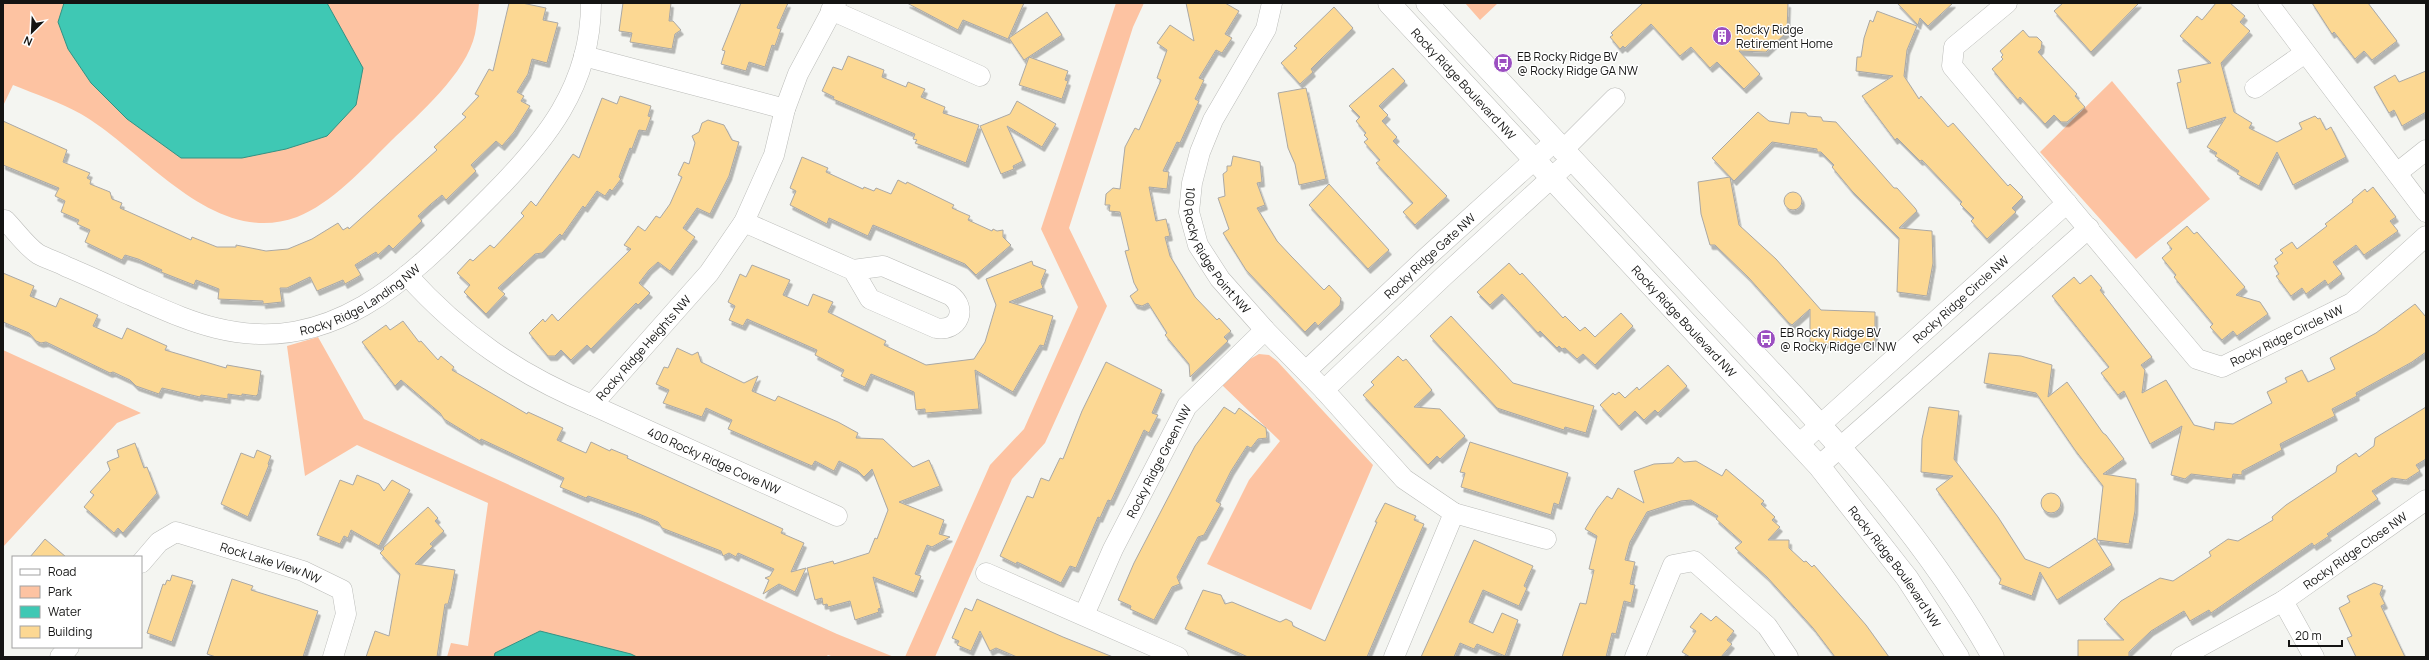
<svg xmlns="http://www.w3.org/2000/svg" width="2429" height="660" viewBox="0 0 2429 660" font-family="Manrope,sans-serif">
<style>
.green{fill:#fdc3a2}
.water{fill:#3fc8b4;stroke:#329284}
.building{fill:#fcd893;stroke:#aaa8a5;filter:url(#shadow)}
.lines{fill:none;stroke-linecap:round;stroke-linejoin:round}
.street-casing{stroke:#bbbcb9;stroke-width:21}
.secondary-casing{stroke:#bbbcb9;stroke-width:23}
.street{stroke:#fff;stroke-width:20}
.secondary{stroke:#fff;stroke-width:22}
.labels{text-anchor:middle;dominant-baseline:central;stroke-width:3;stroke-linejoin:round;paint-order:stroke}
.poi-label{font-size:12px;fill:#141413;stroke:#fff;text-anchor:start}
.street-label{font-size:12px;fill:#141413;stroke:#fff}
</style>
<defs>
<filter id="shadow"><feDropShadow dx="2.5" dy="4.5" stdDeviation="0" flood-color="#0004"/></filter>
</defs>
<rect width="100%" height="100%" fill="#f4f5f1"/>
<path class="green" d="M3,3H479C478,13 477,24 475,34C466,74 419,114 390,142C365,167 331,204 297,217C213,248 145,151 81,114C60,102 35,94 13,85L3,106Z
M1116,3H1144L1133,27L1069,228L1107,306L1045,443L1012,479L935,657H905L990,465L1024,429L1078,307L1041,229Z
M1465,3H1498L1480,20Z
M2112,81L2210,199L2136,259L2040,152Z
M318,337L364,419L837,634L894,657H834L828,655L826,657H447L451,643L468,646L488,503L357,445L305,476L287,346Z
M3,350L141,413L117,423L3,547Z
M1259,354L1269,355L1277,361L1373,465L1311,610L1207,564L1249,480L1280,441L1222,385L1250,359Z"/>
<path class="water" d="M64,3H327L363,68L356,105L327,136L286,149L242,158H181L127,119L91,83L68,49L58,22Z
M540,631L631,654L637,657H494L495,653Z"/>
<path class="building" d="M509,3H522L546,8L543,20L558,23L547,63L532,59L528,74L517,92L524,96L521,101L530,106L514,132L502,146L496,141L471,165L476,171L446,200L442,195L431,204L418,216L422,221L393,249L389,245L378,255L376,252L355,265L361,275L345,284L343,280L317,291L310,277L287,288H280L282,302L263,304V301L218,299L219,289L196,280L194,285L161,272L162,270L138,259L125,255L122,260L85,242L90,230L77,224L79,220L61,212L65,201L55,196L59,188L3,165V121L67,150L63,162L90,173L87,178L91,180L90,184L110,192L112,199L122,203L120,208L191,240L192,237L217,247H236V245L266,251L288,249L312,239L338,223L343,230L348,227L349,229L437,150L434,147L466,117L462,114L479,96L475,94L489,69L493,71Z
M623,3H671L669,21H673L681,30L675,34L672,49L630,42L632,33L619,31Z
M741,3H788L777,28L781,29L775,46L772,45L765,67L749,62L746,71L721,64L725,51L722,50Z
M907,3H1024L1008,39L963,20L958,30Z
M1186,3H1225L1239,11L1225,34L1232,38L1222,53L1216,50L1199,78L1204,80L1195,99L1199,101L1180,143L1177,142L1163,171L1169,172L1167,189L1149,187L1156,221L1166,219L1170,236L1165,237L1170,256L1195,297L1217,320L1219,318L1231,331L1224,337L1228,341L1190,377L1189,364L1165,335L1167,333L1148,303L1142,306L1135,304L1130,296L1138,290L1134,283L1125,251L1129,250L1120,212L1109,211L1110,205H1105L1106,194L1113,188L1120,189L1125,147L1135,128L1139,130L1161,80L1157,78L1167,50L1157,43L1170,25L1194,41Z
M1643,3H1788L1787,32L1766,52L1739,51L1760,74L1744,89L1717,62L1710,68L1691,47L1680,56L1651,24L1625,48L1623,46L1620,49L1610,37L1613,35L1611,33Z
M1897,3H1953L1928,26L1920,18L1918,25Z
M2063,3H2139L2091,52L2054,11Z
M2216,3H2230L2245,16L2240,22L2250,31L2221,63L2234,112L2252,123L2249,128L2277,142L2302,129L2299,123L2315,116L2318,119L2320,118L2326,130L2331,127L2346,157L2293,185L2277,152L2259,186L2237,174L2239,171L2215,156L2217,153L2207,147L2226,117L2187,129L2177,83L2181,82L2178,70L2211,63L2180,36L2197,16L2202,20Z
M2312,3H2368L2397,41L2372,60L2364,51L2355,59L2334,32L2332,34Z
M1334,7L1353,28L1321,59L1311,69L1313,72L1300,84L1281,63L1297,48L1294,46Z
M1877,11L1917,26L1907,50L1904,76L1919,99L1921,96L1948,127L1953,123L2008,186L2010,184L2023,197L2012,208L2016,212L1987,239L1971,221L1974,218L1960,204L1962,202L1922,160L1920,161L1897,138L1895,140L1862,96L1893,76L1856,71L1857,57H1861L1864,38L1870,20L1873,22Z
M1047,12L1062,35L1024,60L1009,38Z
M2023,30L2029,37H2037L2042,42L2041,49L2038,52L2077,94L2075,96L2085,107L2067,122H2061L2054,115L2045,124L2020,97L2018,100L1992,69L2003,59L2001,57L2003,55L2000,51Z
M848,56L884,70L882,77L906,87L908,82L925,89L921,97L945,107L943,113L979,125L966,163L915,143L917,140L913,139L915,134L833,99L834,97L822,91L833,67L842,70Z
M1029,57L1068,71L1065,80L1068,81L1062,99L1019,85Z
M1393,68L1405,81L1379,106L1388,115L1382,121L1397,137L1393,141L1447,196L1415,225L1403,212L1413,203L1376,163L1380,160L1364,142L1368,139L1364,135L1366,133L1356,121L1360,117L1349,106Z
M2426,71V112L2402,126L2394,110L2389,113L2374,87L2395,75L2399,82Z
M1306,88L1326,179L1299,185L1295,164L1288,148L1278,93Z
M620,96L651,106L648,116L651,117L646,131L639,130L632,149L630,148L619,177L621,179L612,191L610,189L605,196L597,191L585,208L583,206L562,236L560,234L542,253L535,254L498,288L505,294L486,314L464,292L470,285L457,273L470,259L473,261L490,245L494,248L524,216L521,213L531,201L536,206L573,154L579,158L602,98L617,104Z
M1017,101L1056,124L1042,147L1007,126L1023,161L1013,166L1014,169L1001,174L980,126L1010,114Z
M1758,112L1769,121L1789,124L1791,112L1806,113L1808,116L1821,117L1823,121L1836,122L1894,188H1897L1915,208L1917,211L1899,228L1932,231L1933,263L1927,296L1897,292L1899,238L1852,191L1832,167L1834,165L1821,152H1817V149L1772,142L1734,181L1712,158Z
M708,120L724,125L732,140L739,142L729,176L710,214L697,208L683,228L695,237L670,271L658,262L649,270L639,283L650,293L638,305L636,303L591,349L587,345L571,360L561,350L555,356H548L529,333L543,319L545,322L552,314L558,321L631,249L624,245L638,226L645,231L656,216L660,218L670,204L682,177L678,175L684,162L689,164L695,143L692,136L699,132L702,123Z
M1233,156L1260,162L1262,182L1257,183L1265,205L1257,208L1277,241L1291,256L1324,290L1329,285L1341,298L1340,305L1318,326L1315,322L1305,332L1246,270L1223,233L1229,229L1218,198L1225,196L1223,174L1227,171V166H1231Z
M802,157L828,168L826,172L863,189L864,187L874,191L876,188L891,194L898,180L906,184L907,182L954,205L952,208L970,216L968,220L992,231L993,229L997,231L1003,230V237L1011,245L976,275L965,264L873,225L868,236L829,218L827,224L790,205L796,191L790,188Z
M1730,177L1739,225L1776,259L1821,310L1875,312V342L1842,345L1810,342V309L1792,325L1789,323L1749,278L1715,245H1710L1701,214L1698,182Z
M1329,184L1389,250L1368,269L1309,205Z
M2373,187L2396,217L2390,221L2398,231L2364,255L2356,245L2333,262L2342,274L2328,285L2325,280L2306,294L2302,288L2291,296L2276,276L2279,274L2274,266L2278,263L2275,259L2283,253L2280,250L2292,242L2297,249L2327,226L2325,224L2353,202L2352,200L2365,189L2367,192Z
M1784 201a9 9 0 1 1 18 0a9 9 0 1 1-18 0Z
M2187,226L2194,234L2197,232L2245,287L2236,295L2260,302L2268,314L2237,336L2233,331L2222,340L2210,327L2213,324L2174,277L2176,275L2162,258L2172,249L2167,243Z
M1032,261L1033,265L1046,270L1041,282L1043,288L1009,302L1053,316L1044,346L1040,345L1013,392L975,370L979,409L925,413V409L916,410L914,392L871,374L865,387L841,376L844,370L815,355L817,350L747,319L743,326L729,320L735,306L728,302L740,274L746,277L752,265L790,280L783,295L808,306L813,294L833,302L828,312L886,341L884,345L926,365L974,359L985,342L996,305L986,279Z
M1509,263L1520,275L1522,273L1563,318L1565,316L1580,331L1585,327L1595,337L1621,313L1633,326L1595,365L1583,354L1577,359L1565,348L1562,349L1559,346L1557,348L1540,331L1538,333L1502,294L1490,305L1477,292Z
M3,273L34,286L30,296L56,307L60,298L98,315L93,326L122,339L127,328L167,346L165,350L226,368L227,365L261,371L258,394L256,396L242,394V396L228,394V399L201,395L200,397L162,388L159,394L136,386L130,380L113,372L110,373L46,342L41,343L36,341L29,333L3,322Z
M2091,275L2102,288L2100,290L2152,357L2141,365L2145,370L2142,393L2166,380L2194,425L2214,430L2215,422L2233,424L2272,403L2267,392L2287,382L2285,378L2302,370L2308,382L2335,369L2330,358L2376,333L2415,304L2426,317V352L2412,362L2356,393L2357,396L2332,409L2335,416L2280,444L2282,450L2242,471V475L2233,474L2232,479L2191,474L2185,479L2171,475L2182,426L2150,444L2124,391L2118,395L2101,373L2109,367L2052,296L2074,277L2080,284Z
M1451,316L1513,383L1594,406L1586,433L1565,427L1564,430L1497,408L1430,336Z
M403,321L419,342L421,341L438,360L441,356L454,367L452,370L527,414L528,412L563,428L557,440L586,453L591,442L610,451L611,449L628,456L627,458L783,529L781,533L804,543L791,572L806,568L795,592L779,584L763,594L769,580L765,578L770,576L774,569L738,553L736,557L729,553L723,556L721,551L662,528L658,522L639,514L588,496L586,498L560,487L564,478L481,439L480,441L444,419L440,413L401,380L395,386L362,342L386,325L390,330Z
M677,348L692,355L698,352L701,362L744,383L758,376L752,391L775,401L778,396L838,422L858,433L856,438L883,439L913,467L929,460L940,486L899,502L944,520L939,534L950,537L932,547L927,545L915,574L921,576L914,593L873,577L881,608L878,609L879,612L855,620L850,601L828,607L827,604L823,605L822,598L815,600L807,568L833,561L834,564L869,553L875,538L877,539L888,510L872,469L864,477L857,470L839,461L834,471L815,461L812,466L728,429L732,420L706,408L702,417L663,403L669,390L656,384L664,367L668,368Z
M1989,353L2021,356L2052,365L2048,397L2067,382L2103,433L2106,435L2124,459L2103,474L2136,479L2135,511L2129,544L2097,540L2103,486L2075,450L2036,393L1984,383Z
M1398,356L1403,361L1406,359L1432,390L1414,407L1440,409L1465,436L1440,459L1437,456L1428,465L1363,395L1374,385L1371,382Z
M1106,362L1162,390L1152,413L1158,415L1149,433L1144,430L1111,501L1108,500L1100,518L1098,517L1076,568L1070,566L1061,583L1017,562L1016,564L1000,556L1027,496L1033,498L1041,478L1049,481L1060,458L1063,459L1082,411Z
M1668,365L1687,386L1658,413L1655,410L1644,420L1635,411L1619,426L1600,405L1613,393L1615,395L1619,392L1625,398L1637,387L1639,390Z
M1224,407L1235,414L1239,408L1266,428L1267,438L1258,439L1251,448L1247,446L1231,471L1216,501L1221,504L1204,535L1198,537L1177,577L1180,584L1172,587L1154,620L1130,609L1131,606L1118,600L1134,563L1195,446Z
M1929,407L1959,411L1954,459L1998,517L2025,559L2049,568L2095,538L2112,565L2057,600L2040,572L2032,596L1999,584L2001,579L1936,489L1953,476L1921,472L1922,439Z
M2426,407V459L2416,465L2420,471L2406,480L2392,478L2372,491L2378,499L2327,534L2329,536L2314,546L2312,543L2211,613L2209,610L2190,621L2184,611L2151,631L2129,652V657H2078V640H2124L2104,619L2121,601L2160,578L2173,581L2211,556L2209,552L2228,539L2238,541L2273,520L2272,517L2286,505L2336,472L2337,466L2356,453L2359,457L2374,446L2375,438Z
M1470,442L1568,473L1559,505L1554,503L1551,515L1461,487L1465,473L1460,472Z
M135,443L144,468L147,467L157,493L123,533L118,528L114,533L84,507L94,495L90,492L110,470L107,462L119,457L117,450Z
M257,450L271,456L268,464L269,465L248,517L221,504L241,453L254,458Z
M1678,457L1684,462L1696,461L1722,476L1726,469L1764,501L1761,504L1775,517L1772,520L1780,527L1768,540H1789V548L1804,562L1806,561L1812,567L1814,565L1866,625L1889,657H1835L1813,628L1767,577L1735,548L1742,542L1716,519L1718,516L1691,500L1681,501L1647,512L1630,542L1625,560L1635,562L1630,584L1635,585L1631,603L1624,601L1616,634L1612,633L1606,657H1562L1580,603L1586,604L1594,570L1589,569L1597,536L1585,529L1597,509L1607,496L1612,499L1618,488L1644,503L1634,471L1654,464L1673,463Z
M357,475L379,484L384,491L392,480L410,490L379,546L351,530L348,538L344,536L340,544L317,535L340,480L353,485Z
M2041 503a10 10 0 1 1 20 0a10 10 0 1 1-20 0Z
M1385,503L1416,516L1414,520L1424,524L1367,657H1248L1185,629L1203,590L1221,595L1225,604L1232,602L1280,622L1286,619L1292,622L1293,626L1325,641L1377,522H1375Z
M428,507L438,518L435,521L444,531L430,544L433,546L415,564L455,570L451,592L448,604H445L437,657H366L375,631L389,636L400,574L380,553L384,549L383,548Z
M45,539L66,557H30Z
M1474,540L1533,566L1524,586L1527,588L1519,606L1483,590L1469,622L1493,633L1502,613L1518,620L1505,656L1477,644L1474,649L1460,643L1454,657H1421Z
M172,575L193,581L172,642L147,633L163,584L165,585L167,580L170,581Z
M232,579L253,586L251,590L318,611L303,657H216L207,654Z
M2374,583L2383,586L2380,594L2385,604L2381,606L2405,657H2356L2347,638L2352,636L2339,608L2350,602L2347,596Z
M977,599L1063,637L1113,657H1017L996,648L990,651L980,631L971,651L957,645L959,641L952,638L965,608L972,611Z
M1701,613L1711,621L1716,616L1734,631L1727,640L1732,644L1721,657H1690L1682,652L1696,631L1690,627Z"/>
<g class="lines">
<g class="street-casing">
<g id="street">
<path id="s1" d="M1272,3L1266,29L1213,120L1200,152L1192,183L1189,212L1198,245L1220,279L1265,330L1324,390L1404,479L1454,513L1394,657"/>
<path id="s2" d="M2007,3L1954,47L1952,66L2197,359L2222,367L2352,303L2426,236"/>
<path d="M2268,3L2426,212"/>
<path d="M831,10L980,76"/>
<path d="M584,56L785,109"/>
<path d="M2255,88L2305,53"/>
<path d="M1562,151L1615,98"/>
<path d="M2397,173L2426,150"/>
<path id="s3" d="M5,220C15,230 26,246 38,254C47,259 58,262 67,267C89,276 110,286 132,296C160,308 187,321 216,328C336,358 414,273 490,197C545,142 591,86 591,3"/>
<path d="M744,222L853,270L883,266L950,295C968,308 959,332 936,328L870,299L853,270"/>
<path id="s4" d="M407,275C461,335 518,374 592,405L709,273L744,222L774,155L785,109L798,74L836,3"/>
<path id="s5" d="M1306,371L1427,257L1554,142"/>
<path d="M1324,390L1444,276L1571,160"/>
<path id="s6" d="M592,405L837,516"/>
<path id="s7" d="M1799,444L2067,203"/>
<path d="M1819,466L2089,228"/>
<path d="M1454,513L1546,539"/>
<path id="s8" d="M141,563L159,542L176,532L303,571L342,590L346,614L333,657"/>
<path d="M986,573L1178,657"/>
<path id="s9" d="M1084,615L1113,549L1187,406L1265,330"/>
<path d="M60,657L69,647"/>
<path d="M1635,657L1673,565L1694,561L1767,626L1788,657"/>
<path d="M2181,657L2283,601"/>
<path id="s10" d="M2314,657L2283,601L2426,500"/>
</g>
</g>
<g class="secondary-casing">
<g id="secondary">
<path id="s11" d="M1389,3L1819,466L1907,578L1958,657"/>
<path d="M1427,3C1521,104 1614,205 1709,306C1812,415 1919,524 1993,657"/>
</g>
</g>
<use href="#street" class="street"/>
<use href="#secondary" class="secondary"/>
</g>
<defs>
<g id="building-disc" transform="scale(1)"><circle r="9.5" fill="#9b4fc1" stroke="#fff"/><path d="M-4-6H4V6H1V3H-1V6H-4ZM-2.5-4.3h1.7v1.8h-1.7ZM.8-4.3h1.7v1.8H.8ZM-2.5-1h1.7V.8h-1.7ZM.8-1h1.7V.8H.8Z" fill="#fff"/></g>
<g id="bus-disc" transform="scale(1)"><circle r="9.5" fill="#9b4fc1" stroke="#fff"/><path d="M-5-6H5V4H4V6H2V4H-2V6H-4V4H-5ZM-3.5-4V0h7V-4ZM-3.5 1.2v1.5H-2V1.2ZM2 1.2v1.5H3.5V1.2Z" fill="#fff"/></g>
</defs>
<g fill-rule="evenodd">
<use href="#building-disc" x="1722" y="36"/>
<use href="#bus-disc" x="1503" y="63"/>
<use href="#bus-disc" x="1766" y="339"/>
</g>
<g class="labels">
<g class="poi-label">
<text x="1736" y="29">Rocky Ridge<tspan x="1736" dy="14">Retirement Home</tspan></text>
<text x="1517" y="56">EB Rocky Ridge BV<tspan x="1517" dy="14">@ Rocky Ridge GA NW</tspan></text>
<text x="1780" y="332">EB Rocky Ridge BV<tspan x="1780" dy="14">@ Rocky Ridge CI NW</tspan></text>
</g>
<g class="street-label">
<text stroke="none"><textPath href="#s11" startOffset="110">Rocky Ridge Boulevard NW</textPath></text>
<text stroke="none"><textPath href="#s1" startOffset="274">100 Rocky Ridge Point NW</textPath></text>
<text stroke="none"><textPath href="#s5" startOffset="169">Rocky Ridge Gate NW</textPath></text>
<text stroke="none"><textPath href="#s3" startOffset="393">Rocky Ridge Landing NW</textPath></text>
<text stroke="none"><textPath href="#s7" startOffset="217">Rocky Ridge Circle NW</textPath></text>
<text stroke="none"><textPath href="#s11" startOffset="434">Rocky Ridge Boulevard NW</textPath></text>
<text stroke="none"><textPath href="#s2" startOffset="568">Rocky Ridge Circle NW</textPath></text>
<text stroke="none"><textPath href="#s4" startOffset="305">Rocky Ridge Heights NW</textPath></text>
<text stroke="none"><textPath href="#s6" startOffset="134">400 Rocky Ridge Cove NW</textPath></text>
<text stroke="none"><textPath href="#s9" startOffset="171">Rocky Ridge Green NW</textPath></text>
<text stroke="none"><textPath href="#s10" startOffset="152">Rocky Ridge Close NW</textPath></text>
<text stroke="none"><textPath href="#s8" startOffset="147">Rock Lake View NW</textPath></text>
<text stroke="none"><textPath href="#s11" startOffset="758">Rocky Ridge Boulevard NW</textPath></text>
</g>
</g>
<rect width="2429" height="660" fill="none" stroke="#141413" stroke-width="8"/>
<rect x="12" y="556" width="130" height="92" fill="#ffffff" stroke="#a1a1a1"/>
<rect x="20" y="569" width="20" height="6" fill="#ffffff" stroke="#a1a1a1"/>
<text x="48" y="576" font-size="12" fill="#141413">Road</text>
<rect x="20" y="586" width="20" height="12" fill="#fdc3a2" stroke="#a1a1a1"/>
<text x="48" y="596" font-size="12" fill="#141413">Park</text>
<rect x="20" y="606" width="20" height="12" fill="#3fc8b4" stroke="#a1a1a1"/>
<text x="48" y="616" font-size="12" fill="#141413">Water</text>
<rect x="20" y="626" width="20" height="12" fill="#fcd893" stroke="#a1a1a1"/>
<text x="48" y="636" font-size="12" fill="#141413">Building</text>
<g transform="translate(32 32) rotate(204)" stroke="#ffffff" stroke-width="3" paint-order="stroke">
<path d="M0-3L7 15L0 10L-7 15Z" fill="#141413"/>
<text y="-6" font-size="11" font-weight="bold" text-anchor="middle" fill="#141413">N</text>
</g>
<path d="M2289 640v6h53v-6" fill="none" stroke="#141413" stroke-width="2"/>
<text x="2295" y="640" font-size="12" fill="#141413" stroke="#ffffff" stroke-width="3" paint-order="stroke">20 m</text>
</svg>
